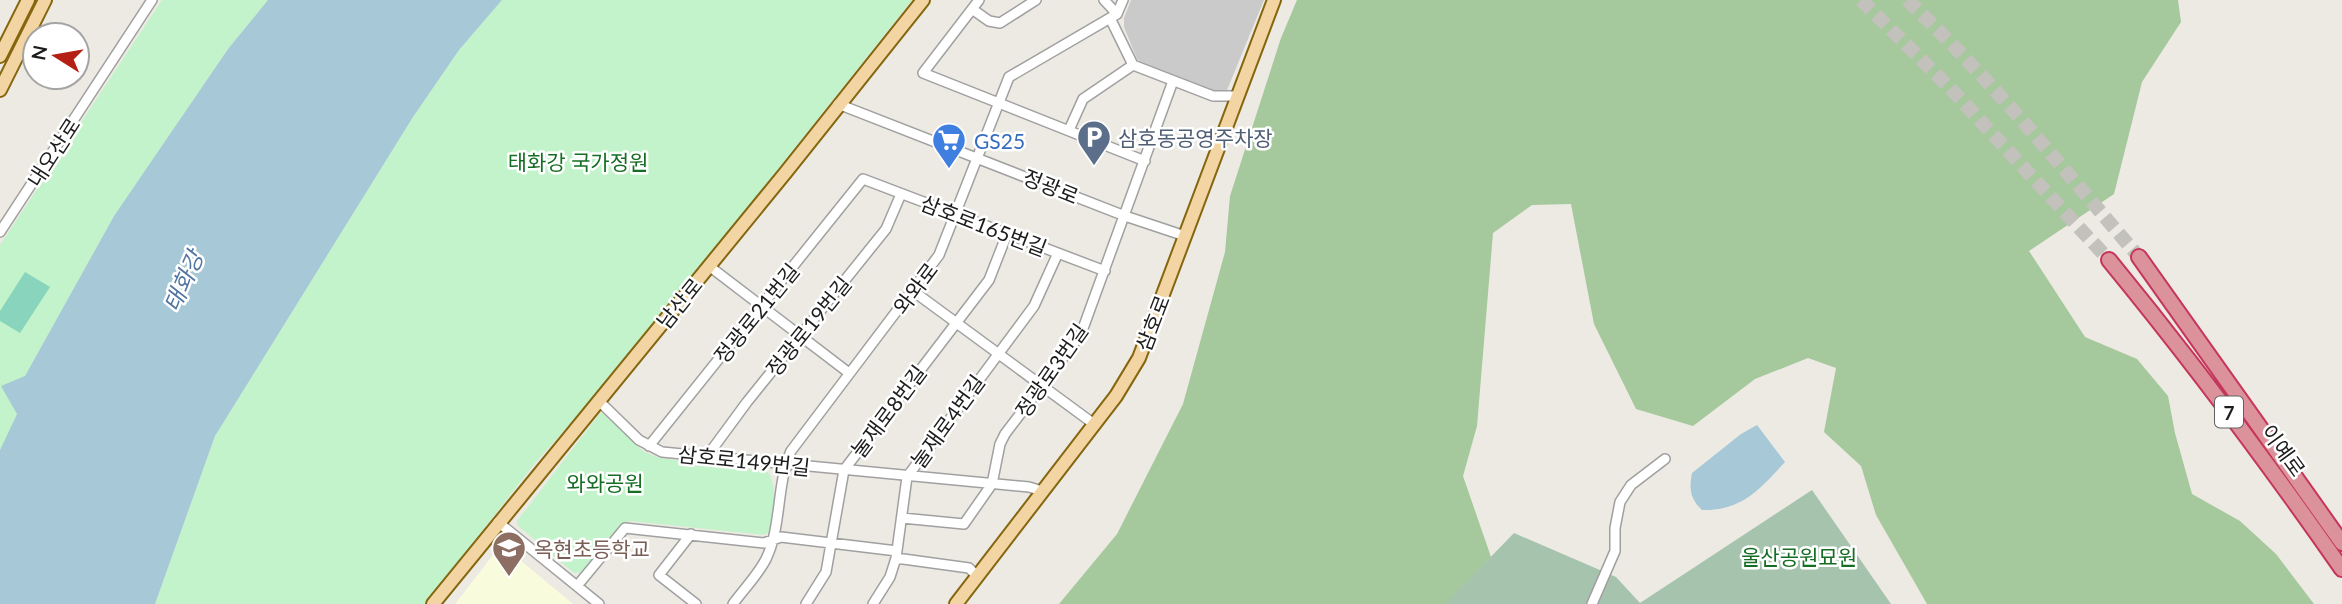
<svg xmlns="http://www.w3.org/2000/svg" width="2342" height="604" viewBox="0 0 2342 604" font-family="Lato,'Noto Sans KR',sans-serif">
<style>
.education{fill:#f9fbdd}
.religious{fill:#cacaca}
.forest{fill:#a5c89c}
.cemetery{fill:#a6c3ad}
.park{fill:#c3f3ca}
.pitch{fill:#88d4bc}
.water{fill:#a7c8d6}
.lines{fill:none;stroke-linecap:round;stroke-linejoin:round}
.highway-tunnel{stroke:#c2c1bb;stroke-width:14;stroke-dasharray:14 7;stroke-linecap:butt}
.minor-casing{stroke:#a0a0a0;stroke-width:12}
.major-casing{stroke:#85660f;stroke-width:16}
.highway-casing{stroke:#c5365d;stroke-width:18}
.minor{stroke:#fff;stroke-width:9}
.major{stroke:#f2d5a3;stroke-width:12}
.highway{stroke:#dc929a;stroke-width:14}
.labels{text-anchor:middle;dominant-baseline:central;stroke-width:5;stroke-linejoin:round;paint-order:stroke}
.shield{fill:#fff;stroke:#606060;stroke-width:2}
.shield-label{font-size:19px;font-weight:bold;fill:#1c1c1c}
.service-label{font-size:21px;fill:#4e5e75;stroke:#fff;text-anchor:start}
.shop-label{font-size:21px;fill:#366cbe;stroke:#fff;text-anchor:start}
.street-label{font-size:21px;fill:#1c1c1c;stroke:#fff}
.park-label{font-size:21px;fill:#166e24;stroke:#fff}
.education-label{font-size:21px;fill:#785e54;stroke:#fff;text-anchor:start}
.water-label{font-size:23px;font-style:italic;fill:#5375a1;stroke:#fff}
</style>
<rect width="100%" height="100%" fill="#eceae3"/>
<path class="education" d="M508,550L573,604H455L496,551Z"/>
<path class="religious" d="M1131,0H1264L1225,95L1141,62L1137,59L1124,27V18Z"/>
<path class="forest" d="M1297,0H2178L2181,22L2142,82L2114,194L2029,251L2085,337L2137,359L2168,396L2175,433L2192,494L2240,521L2276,554L2314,604H1927L1876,515L1861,466L1824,432L1836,368L1808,358L1755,379L1693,426L1636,409L1594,324L1571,204L1532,205L1493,233L1477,426L1463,476L1491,557L1446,604H1059L1117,534L1183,404L1225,252L1230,196L1281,38Z"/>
<path class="cemetery" d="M1812,490L1891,604H1445L1514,533L1616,577L1640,603Z"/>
<path class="park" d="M162,0H268L228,49L114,216L25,376L17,414L0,450V245Z
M502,0H912L629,357L536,462L425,604H155L215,436L413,117L459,50Z
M601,412L644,452L660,458L768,472C779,491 773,511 769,532L764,535L630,521L623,524L586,572L574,573L517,525V521Z"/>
<path class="pitch" d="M25,272L50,287L20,333L0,321V311Z"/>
<path class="water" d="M268,0H502L459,50L413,117L215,436L155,604H0V450L17,414L1,386L25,376L114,216L228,49Z
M1757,425L1785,462C1760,489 1742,511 1702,510C1690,499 1689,489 1692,473L1741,434Z"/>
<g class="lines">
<path class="highway-tunnel" d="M1861,0L1950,88L2109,260
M1907,0C1991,79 2064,170 2139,257"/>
<g class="minor-casing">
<path id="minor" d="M979,0L923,73L1145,161
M1104,0L1117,14
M972,9L989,21L1000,23L1036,0
M1110,18L1133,65
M838,104L1125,216L1185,236
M1069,130L1083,99L1133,65L1213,96H1237
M0,232L152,0
M709,266L849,373
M913,291L1094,424
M599,401L639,440L662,452L1029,487L1042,491
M649,446L863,179L1105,271
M708,455L747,402L886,229L901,194
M902,518L964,524L992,484L1000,444L1005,434L1081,334L1173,81
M498,522L599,604
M691,534L659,575L696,604
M896,558L969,568L977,576
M577,586L625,528L764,543L781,537L897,551
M733,604C743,590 758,575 766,559C782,526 776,485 791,451L939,255L1009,77L1117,14L1123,0
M806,604L826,572L844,470L989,280L1007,234
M873,604L890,577L896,558L907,477L1034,306L1058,253
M1592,604L1615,551V528L1620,502L1631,485L1665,459"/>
</g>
<g class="major-casing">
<path id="major" d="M0,56L28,0
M0,90L45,0
M433,604L786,172L923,0
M956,604L1116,396L1139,358L1274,0"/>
</g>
<g class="highway-casing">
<path id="highway" d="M2139,257L2342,543
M2109,260C2191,360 2268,463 2342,569"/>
</g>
<use href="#minor" class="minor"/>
<use href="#major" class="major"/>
<use href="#highway" class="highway"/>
</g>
<defs>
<g id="parking-pin" transform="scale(1.75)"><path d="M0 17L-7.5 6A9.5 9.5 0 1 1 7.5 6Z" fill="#5c6f8a" stroke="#fff"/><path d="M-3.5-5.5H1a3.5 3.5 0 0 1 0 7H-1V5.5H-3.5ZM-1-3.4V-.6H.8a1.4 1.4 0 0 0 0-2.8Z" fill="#fff"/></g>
<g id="supermarket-pin" transform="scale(1.75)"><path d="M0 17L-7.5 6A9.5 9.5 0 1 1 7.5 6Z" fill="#3f7fe0" stroke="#fff"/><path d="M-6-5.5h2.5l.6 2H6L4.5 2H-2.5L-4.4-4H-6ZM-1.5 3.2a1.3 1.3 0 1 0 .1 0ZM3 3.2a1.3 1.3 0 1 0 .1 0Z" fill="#fff"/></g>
<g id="school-pin" transform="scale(1.75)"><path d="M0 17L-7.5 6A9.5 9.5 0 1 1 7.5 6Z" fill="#8d6e63" stroke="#fff"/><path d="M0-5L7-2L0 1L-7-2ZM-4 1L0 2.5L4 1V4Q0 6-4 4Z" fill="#fff"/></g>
</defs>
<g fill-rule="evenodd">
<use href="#parking-pin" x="1094" y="137"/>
<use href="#supermarket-pin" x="949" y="140"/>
<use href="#school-pin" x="509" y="548"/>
</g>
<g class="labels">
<rect class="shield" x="2215" y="396.5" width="28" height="31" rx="5"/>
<g class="shield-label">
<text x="2229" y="412">7</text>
</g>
<g class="service-label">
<text x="1118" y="137">삼호동공영주차장</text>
</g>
<g class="shop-label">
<text x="974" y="140">GS25</text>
</g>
<g class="street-label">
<text transform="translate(53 152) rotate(-57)">내오산로</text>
<text transform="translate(1051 186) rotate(22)">정광로</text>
<text transform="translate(984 225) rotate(21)">삼호로165번길</text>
<text transform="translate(915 288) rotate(-53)">와와로</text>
<text transform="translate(679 303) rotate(-51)">남산로</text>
<text transform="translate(756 313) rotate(-51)">정광로21번길</text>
<text transform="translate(1152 323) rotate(-69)">삼호로</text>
<text transform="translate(808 326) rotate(-51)">정광로19번길</text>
<text transform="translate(1051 370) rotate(-55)">정광로3번길</text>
<text transform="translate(888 411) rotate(-53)">눌재로8번길</text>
<text transform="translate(947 421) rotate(-54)">눌재로4번길</text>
<text transform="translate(2284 450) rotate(54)">이예로</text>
<text transform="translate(744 460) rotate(6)">삼호로149번길</text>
</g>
<g class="park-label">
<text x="578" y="161">태화강 국가정원</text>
<text x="605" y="482">와와공원</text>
<text x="1799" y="556">울산공원묘원</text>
</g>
<g class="education-label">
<text x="534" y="548">옥현초등학교</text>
</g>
<g class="water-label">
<text transform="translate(183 281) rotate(-66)">태화강</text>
</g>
</g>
<g transform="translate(56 56) rotate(281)"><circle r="33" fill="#ffffff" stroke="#a4a4a4" stroke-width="2"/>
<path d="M0-5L12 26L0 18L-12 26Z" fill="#b42014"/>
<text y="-10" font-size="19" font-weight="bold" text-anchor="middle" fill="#1c1c1c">N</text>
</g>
</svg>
